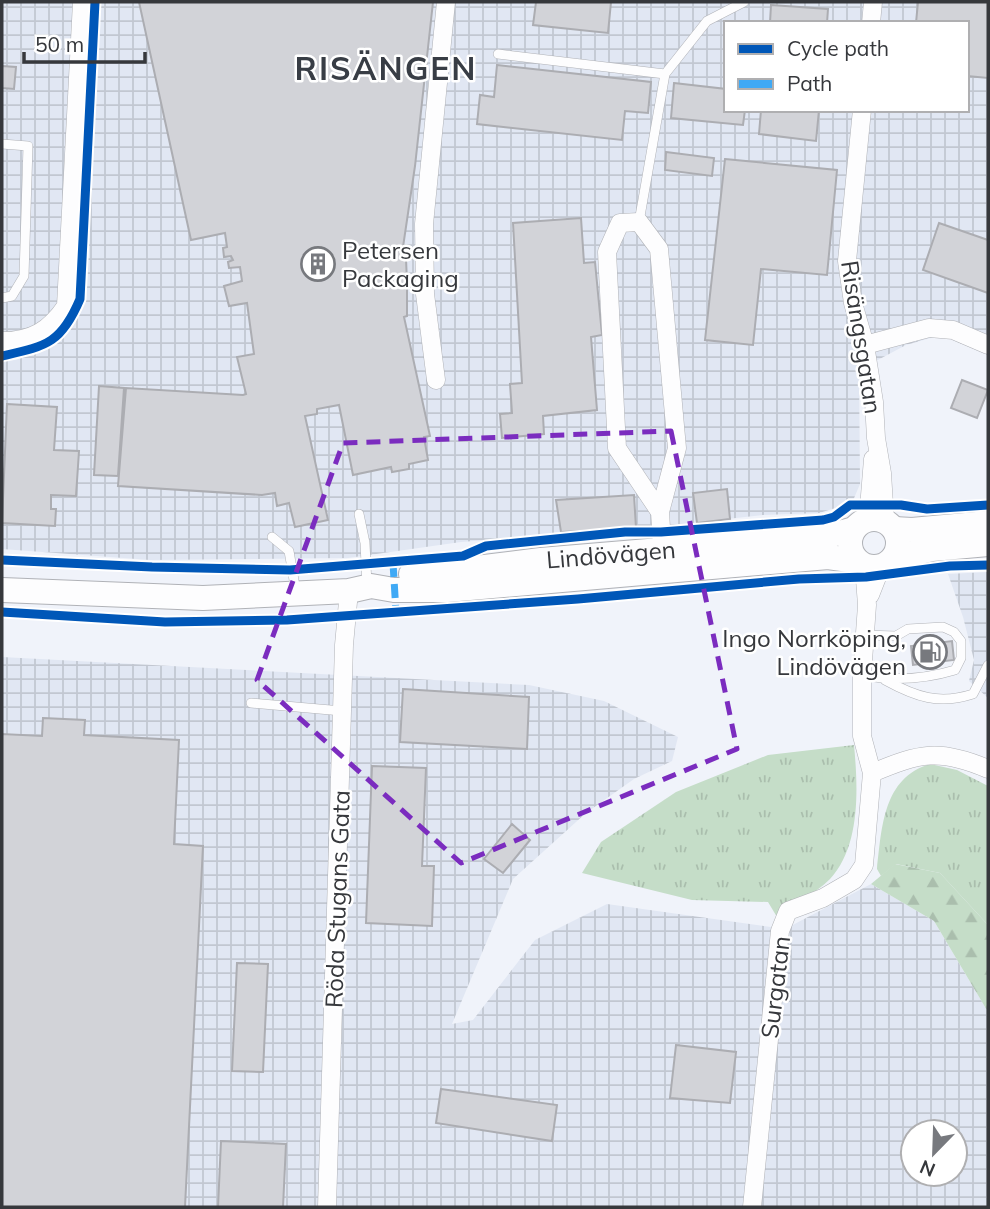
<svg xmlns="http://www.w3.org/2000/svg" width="990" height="1209" viewBox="0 0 990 1209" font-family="Mulish,sans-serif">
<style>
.industrial{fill:url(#industrial-grid);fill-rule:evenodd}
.grass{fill:url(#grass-tufts)}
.forest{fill:url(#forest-firs)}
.building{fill:#d2d3d8;stroke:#acadb2;stroke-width:2}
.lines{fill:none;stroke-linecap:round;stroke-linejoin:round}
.lane-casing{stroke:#b0b2b7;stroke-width:10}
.street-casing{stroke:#b0b2b7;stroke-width:19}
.secondary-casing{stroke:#b0b2b7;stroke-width:26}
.lane{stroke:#fdfdfe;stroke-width:9}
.street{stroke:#fdfdfe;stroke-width:18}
.secondary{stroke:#fdfdfe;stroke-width:24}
.quiet{stroke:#3fa9f5;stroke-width:7;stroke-dasharray:14 7;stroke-linecap:butt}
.cycleway-casing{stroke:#fff;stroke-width:13}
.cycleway{stroke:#0057b8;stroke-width:9}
.marked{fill:none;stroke:#7b2cbf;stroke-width:5;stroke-dasharray:14 9;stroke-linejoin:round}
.labels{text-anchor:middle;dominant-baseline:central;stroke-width:5;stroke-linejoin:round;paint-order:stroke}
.poi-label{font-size:24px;fill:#36383c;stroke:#fff;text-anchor:start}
.street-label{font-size:24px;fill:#36383c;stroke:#fff}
.district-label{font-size:32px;font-weight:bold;letter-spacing:2px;fill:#383d45;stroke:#fff}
</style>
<defs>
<pattern id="industrial-grid" width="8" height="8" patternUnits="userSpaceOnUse" patternTransform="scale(1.75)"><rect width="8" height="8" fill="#e1e7f3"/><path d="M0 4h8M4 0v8" fill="none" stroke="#c2c7d1"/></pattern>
<pattern id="grass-tufts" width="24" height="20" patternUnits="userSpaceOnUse" patternTransform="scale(1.75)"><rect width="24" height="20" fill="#c5ddc8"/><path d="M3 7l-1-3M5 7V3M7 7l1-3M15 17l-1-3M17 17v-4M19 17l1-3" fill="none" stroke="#aabead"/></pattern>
<pattern id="forest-firs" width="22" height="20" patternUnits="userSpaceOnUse" patternTransform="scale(1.75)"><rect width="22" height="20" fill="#c5ddc8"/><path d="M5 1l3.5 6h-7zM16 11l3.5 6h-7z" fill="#aabead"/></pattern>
</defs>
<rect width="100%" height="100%" fill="#f0f3fa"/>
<path class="industrial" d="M2,2H988V355L941,335L906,345L859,370L860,484L852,503L819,513L763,515L656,527L461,542L348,558L150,560L2,549ZM726,23H967V110H726Z
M988,572V698L969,681L974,660L963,617L948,574Z
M2,657L529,685L604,701L678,737L672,761L634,779L586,813L513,879L452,1024L473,1020L535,940L607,904L785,929L871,884L934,921L988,1012V1207H2ZM913,1132H955V1174H913Z"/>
<path class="grass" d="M854,745C858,787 861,846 830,879C815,894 793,905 777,917L768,902L692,900L582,873L601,842L676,792L768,755Z
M930,764L957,770L988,786V925L940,873L896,864L881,876L877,869C882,827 883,778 930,764Z"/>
<path class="forest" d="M895,864L940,873L988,925V1012L934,921L871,884Z"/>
<path class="building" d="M139,2H433L415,166L403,247L406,259L407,282V316L404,317L430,436L424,437L428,460L409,464V469L392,472L391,467L353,475L339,405L317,409V414L305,416L328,520L295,527L289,503L277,506L275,493L262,495L118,486L126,388L243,395L246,394L237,357L254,354L247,303L229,306L224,286L242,281L240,267L229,268L228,262L233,260L231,256L224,257L223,248L227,247L225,233L191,240Z
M536,2H611L608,33L533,25Z
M918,2H988V78L967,76V23H916Z
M771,5L828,9L827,23H770Z
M497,65L651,82L648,113L625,111L622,140L477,124L480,95L494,97Z
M2,66L16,67L14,89L2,88Z
M674,83L726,89V110H745L743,125L671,118Z
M761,110H819L816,141L759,134Z
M666,152L714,158L712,176L665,170Z
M725,159L837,170L827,275L761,269L753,345L705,340Z
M581,218L584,263L595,262L602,335L591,337L597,410L543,416L544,434L502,438L500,414L512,413L510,384L522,383L513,223Z
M939,223L988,240V293L923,270Z
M962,380L988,390L977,418L951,408Z
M99,386L124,388L118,476L94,475Z
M7,404L57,407L54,450L79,451L76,496L51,495V509H56L55,526L2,523Z
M727,489L730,519L697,523L693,493Z
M634,495L636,528L561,532L556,500Z
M952,641L954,660L913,665L911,646Z
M403,689L529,697L527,749L400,742Z
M43,718L85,720L84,735L179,740L174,844L203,846L185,1207H2V734L42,736Z
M372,766L426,768L422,866H434L432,926L366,923Z
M512,824L530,840L503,873L484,859Z
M237,963L268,964L263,1072L232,1071Z
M676,1045L736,1052L730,1103L670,1098Z
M441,1089L557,1105L552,1141L436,1123Z
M221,1141L286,1144L283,1207H218Z"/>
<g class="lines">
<g class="lane-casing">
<path id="lane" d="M498,54L665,74
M2,144L28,146L24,276L12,296L2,298
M639,222L665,74L707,21L744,2
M359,514L365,543L367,585
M272,537L289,551L296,592
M862,675C892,681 925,679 955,670L961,658V641L954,632L943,627L908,629L896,636L864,635
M885,680C916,697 939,705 973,694L988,665
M251,703L342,711"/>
</g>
<g class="street-casing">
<path id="street" d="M871,23L873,2
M862,110L847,261L853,303L865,345L874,402L876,438L882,473L885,521
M2,341C32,341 50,330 66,306L82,2
M865,345L929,328L953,330L988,345
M436,380L425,294L424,224L446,2
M660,512L677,448L659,249L639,222L620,223L607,252L617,448L660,512L663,560
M868,520L873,459
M870,595L881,567
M872,773C920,753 939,748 988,769
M327,1207L344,645L349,591
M752,1207L780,931L788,911L823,898L854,880L864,865L872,773L862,736V675L867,605L864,566"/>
</g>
<g class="secondary-casing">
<g id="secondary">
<circle cx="874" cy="543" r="24"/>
<path d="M894,529L912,530L988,523"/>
<path d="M894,558L932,549L988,544"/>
<path id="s1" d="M411,574L444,572L541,560L828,536L854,529"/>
<path d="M2,590L203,598L349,591L371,586L394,590H447L828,557L857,561"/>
</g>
</g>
<use href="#lane" class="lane"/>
<use href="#street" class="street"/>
<use href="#secondary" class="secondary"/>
<path class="quiet" d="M393,563L396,612"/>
<g class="cycleway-casing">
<path id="cycleway" d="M2,356C46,346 61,344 80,299L95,2
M2,560L152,567L290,570L463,556L486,546L625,532H661L823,520L834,517L850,505H901L927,509L988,505
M2,612L165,622L287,620L578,599L799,579L866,577L950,566L988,565"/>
</g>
<use href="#cycleway" class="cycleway"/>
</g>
<path class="marked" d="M671,431L737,749L461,863L257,680L343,443Z"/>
<defs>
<g id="building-ring" transform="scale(1.75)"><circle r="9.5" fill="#fff" stroke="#77797e" stroke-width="1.5"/><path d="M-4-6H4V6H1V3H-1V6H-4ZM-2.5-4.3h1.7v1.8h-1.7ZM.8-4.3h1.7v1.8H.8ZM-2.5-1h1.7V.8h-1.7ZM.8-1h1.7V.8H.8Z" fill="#77797e"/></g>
<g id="fuel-ring" transform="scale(1.75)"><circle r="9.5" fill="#fff" stroke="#77797e" stroke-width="1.5"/><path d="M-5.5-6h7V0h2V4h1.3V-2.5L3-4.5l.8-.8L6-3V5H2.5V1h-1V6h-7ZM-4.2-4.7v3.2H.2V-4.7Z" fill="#77797e"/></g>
</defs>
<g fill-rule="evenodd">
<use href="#building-ring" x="318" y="264"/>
<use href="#fuel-ring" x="930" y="652"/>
</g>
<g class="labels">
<g class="poi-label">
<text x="342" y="250">Petersen<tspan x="342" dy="28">Packaging</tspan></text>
<text x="906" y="638" text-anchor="end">Ingo Norrköping,<tspan x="906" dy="28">Lindövägen</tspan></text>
</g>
<g class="street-label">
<text transform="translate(862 337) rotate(81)">Risängsgatan</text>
<text stroke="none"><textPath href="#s1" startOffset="201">Lindövägen</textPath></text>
<text transform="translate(337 899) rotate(-88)">Röda Stugans Gata</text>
<text transform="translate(775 987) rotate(-83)">Surgatan</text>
</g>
<g class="district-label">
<text x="386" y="68">RISÄNGEN</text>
</g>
</g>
<rect width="990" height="1209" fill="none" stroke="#36383c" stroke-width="7"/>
<rect x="724" y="21" width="245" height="91" fill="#ffffff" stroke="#afafb1" stroke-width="2"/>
<rect x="738" y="44" width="35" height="10" fill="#0057b8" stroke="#afafb1" stroke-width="2"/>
<text x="787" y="56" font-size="21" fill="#36383c">Cycle path</text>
<rect x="738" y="79" width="35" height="10" fill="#3fa9f5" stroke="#afafb1" stroke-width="2"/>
<text x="787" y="91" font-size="21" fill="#36383c">Path</text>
<g transform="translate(934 1153) rotate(203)"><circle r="33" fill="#ffffff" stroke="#afafb1" stroke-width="2"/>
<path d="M0-5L12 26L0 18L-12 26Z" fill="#77797e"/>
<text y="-10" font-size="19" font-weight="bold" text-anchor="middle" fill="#36383c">N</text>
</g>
<path d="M24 52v10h121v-10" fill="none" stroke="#36383c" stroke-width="3.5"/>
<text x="35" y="52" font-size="21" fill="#36383c" stroke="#ffffff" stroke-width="5" paint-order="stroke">50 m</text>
</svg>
